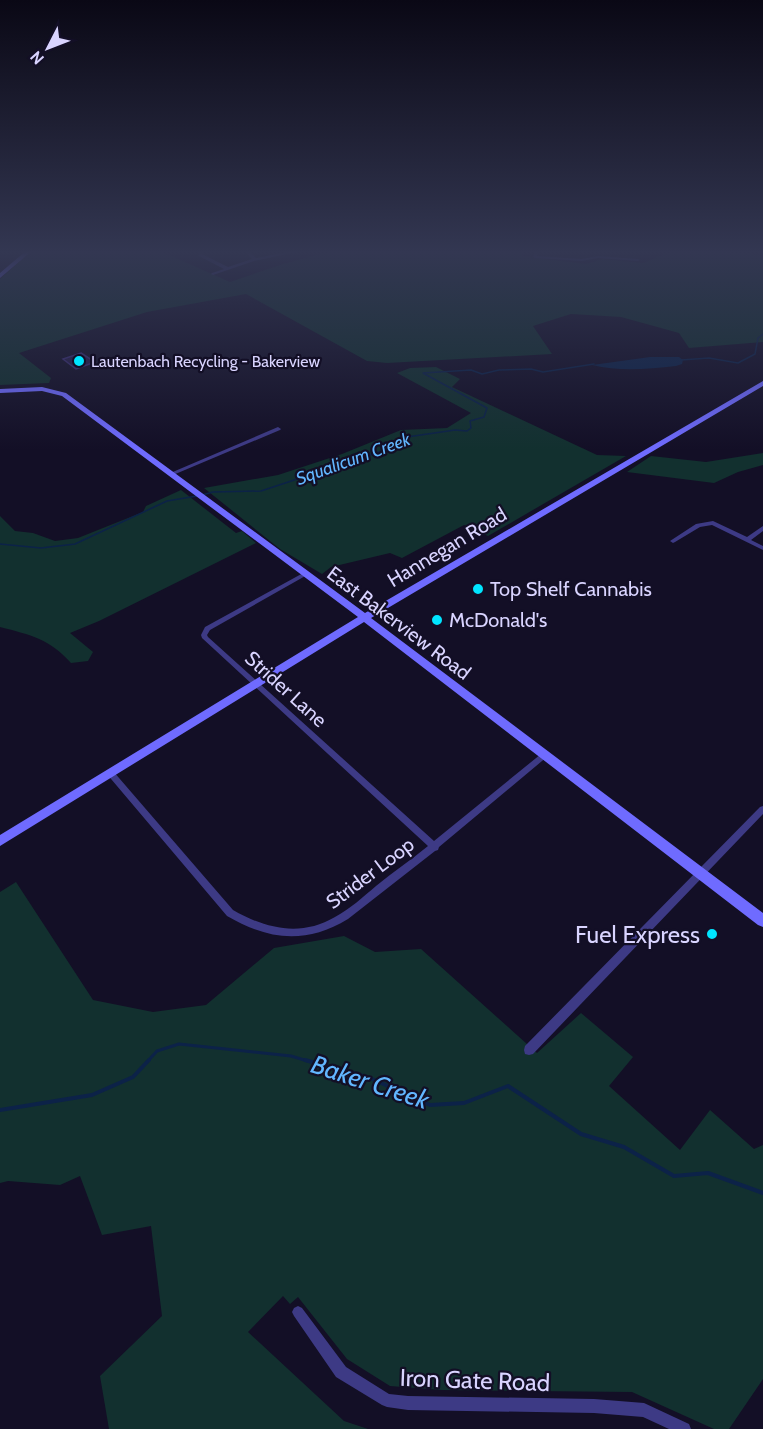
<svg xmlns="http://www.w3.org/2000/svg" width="763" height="1429" viewBox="0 0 763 1429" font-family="Cabin,sans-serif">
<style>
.green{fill:#12302f}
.water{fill:#0c2248}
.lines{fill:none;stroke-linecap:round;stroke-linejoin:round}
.stream-far2{stroke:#0c2248;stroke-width:1.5}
.stream-far1{stroke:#0c2248;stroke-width:3}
.stream{stroke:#0c2248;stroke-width:4}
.building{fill:#241b47;stroke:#3b2d73;stroke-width:1.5}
.street{fill:#3d3a85;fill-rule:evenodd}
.secondary{fill:#6f6bff;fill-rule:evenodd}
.primary{fill:#c25bff;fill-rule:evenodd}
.poi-dot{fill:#00e5ff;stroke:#130f26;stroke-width:2}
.labels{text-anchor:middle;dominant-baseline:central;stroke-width:4.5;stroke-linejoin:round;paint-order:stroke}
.far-poi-label{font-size:16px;fill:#d9d4ff;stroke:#130f26;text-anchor:start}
.far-water-label{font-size:18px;font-style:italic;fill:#62b6ff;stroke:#130f26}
.street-label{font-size:20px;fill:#d9d4ff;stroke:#130f26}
.poi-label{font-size:20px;fill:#d9d4ff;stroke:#130f26;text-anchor:start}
.near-poi-label{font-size:24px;fill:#d9d4ff;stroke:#130f26;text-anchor:end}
.near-street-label{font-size:24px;fill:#d9d4ff;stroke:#130f26}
.near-water-label{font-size:26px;font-style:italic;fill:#62b6ff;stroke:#130f26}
</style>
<rect width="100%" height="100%" fill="#130f26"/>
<path class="green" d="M33,250H158L230,282L283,264L335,250H526L522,256L586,264L602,259L643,263L674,250H705L763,255V342L689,348L679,333L621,317L571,314L533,326L552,354L387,363L367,361L246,294L147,312L19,353L51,378L49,383L0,385V279Z
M436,367L460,379L452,387L597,455L626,456L488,536L464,525L402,558L390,553L331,567L322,574L280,549L204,488L278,475L342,454L401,430L447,428L471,413L397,373L410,368Z
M763,453V465L738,472L714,483L627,472L651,456L706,462Z
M181,490L236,533L242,531L256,543L99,621L70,633L93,652L88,661L71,663C50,639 31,635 0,627V516L15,531L33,533L55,541L78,538L143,512L146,506Z
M16,882L93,1000L153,1012L206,1005L274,948L344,936L375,952L421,949L537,1053L581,1013L633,1057L609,1086L680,1150L710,1110L754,1149L763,1145V1379L729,1429H714L632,1392L442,1390L390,1386L347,1359L298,1297L290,1304L283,1296L248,1332L344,1421L368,1429H109L100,1376L162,1316L151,1226L102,1235L80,1176L60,1185L8,1181L0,1183V892Z"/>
<path class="water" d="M650,357H679L683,360L682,364L676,366C648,369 620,372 592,365Z"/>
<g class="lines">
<path class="stream-far2" d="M681,360L709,358L738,363L755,354L758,338L763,334
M202,495L213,492L261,491L391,448L407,437L455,430L467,431L471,428L470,421L484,417L487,408L423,373L471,370L482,374L499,370L531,369L543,372L594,364
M0,544L41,548L75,544L167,501L197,496"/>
<path class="stream-far1" d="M147,1062L157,1051L179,1044L291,1056L311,1062"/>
<path class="stream" d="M305,1060L370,1078L430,1105L464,1103L508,1086L581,1134L624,1147L674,1176L708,1173L763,1193
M0,1110L92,1095L133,1077L149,1060"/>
</g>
<path class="building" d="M81,353L95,362L76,369L63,359Z"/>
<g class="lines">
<path class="street" d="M198,250H202V254L228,267L252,259L244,250H248L256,258L298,250H306L254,261L213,275L211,274L212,273L224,269L199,256Z
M536,250H540L537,256L582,259L598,256L638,259L640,260L638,261L598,258L582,261L535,258L533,257Z
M278,427L281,429L280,430L173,475L171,476L168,474Z
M713,521L747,537L763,526V531L751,540L763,546V550L712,525L700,527L675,542L673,543L670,541L696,524Z
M305,572L308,574L307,575L210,630L207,635L208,637L434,841L541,754H547L548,756L439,847L438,850L435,851L348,919C305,945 268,940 227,916L106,773L107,771H113L233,910C266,929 301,937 335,917C350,909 363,897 376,886C393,872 411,860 428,846L202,638L201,635L205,627Z
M763,806V814L533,1054L529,1055L525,1054L524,1050L525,1046L760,807Z
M298,1306L302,1308L346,1367L389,1394L408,1396L594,1399L644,1403L689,1424L691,1429H669L643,1417L594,1413L408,1410L387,1407L382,1405L336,1377L294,1316L292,1312L294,1308Z"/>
<path class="secondary" d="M27,250H33L0,278V273Z
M763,381V386L371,618L763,913V927L758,925L364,622L0,846V835L358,617L62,396L42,391L0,393V389L42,387L66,393L365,613Z"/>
<path class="primary" d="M752,250H763V253Z"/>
</g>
<linearGradient id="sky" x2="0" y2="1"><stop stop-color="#0a0815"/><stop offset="0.56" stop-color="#333752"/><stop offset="1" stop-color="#333752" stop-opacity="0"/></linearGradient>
<rect width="763" height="450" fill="url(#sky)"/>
<g class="poi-dot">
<circle cx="79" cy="361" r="6"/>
<circle cx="478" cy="589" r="6"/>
<circle cx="437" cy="620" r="6"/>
<circle cx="712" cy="934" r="6"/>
</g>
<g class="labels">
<g class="far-poi-label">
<text x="91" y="361">Lautenbach Recycling - Bakerview</text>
</g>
<g class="far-water-label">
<text transform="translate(353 459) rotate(-20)">Squalicum Creek</text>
</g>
<g class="street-label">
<text transform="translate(447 547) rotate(-31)">Hannegan Road</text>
<text transform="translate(399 623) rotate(37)">East Bakerview Road</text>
<text transform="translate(286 689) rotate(42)">Strider Lane</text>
<text transform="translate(370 873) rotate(-37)">Strider Loop</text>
</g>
<g class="poi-label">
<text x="490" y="589">Top Shelf Cannabis</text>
<text x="449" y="620">McDonald's</text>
</g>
<g class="near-poi-label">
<text x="700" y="934">Fuel Express</text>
</g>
<g class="near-street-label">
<text transform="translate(475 1380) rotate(2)">Iron Gate Road</text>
</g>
<g class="near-water-label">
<text transform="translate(370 1082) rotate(18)">Baker Creek</text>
</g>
</g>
<g transform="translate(48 48) rotate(228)" stroke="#130f26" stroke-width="4.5" paint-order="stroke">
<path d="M0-4.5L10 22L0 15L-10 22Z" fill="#d9d4ff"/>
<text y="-9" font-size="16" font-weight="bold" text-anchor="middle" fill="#d9d4ff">N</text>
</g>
</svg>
